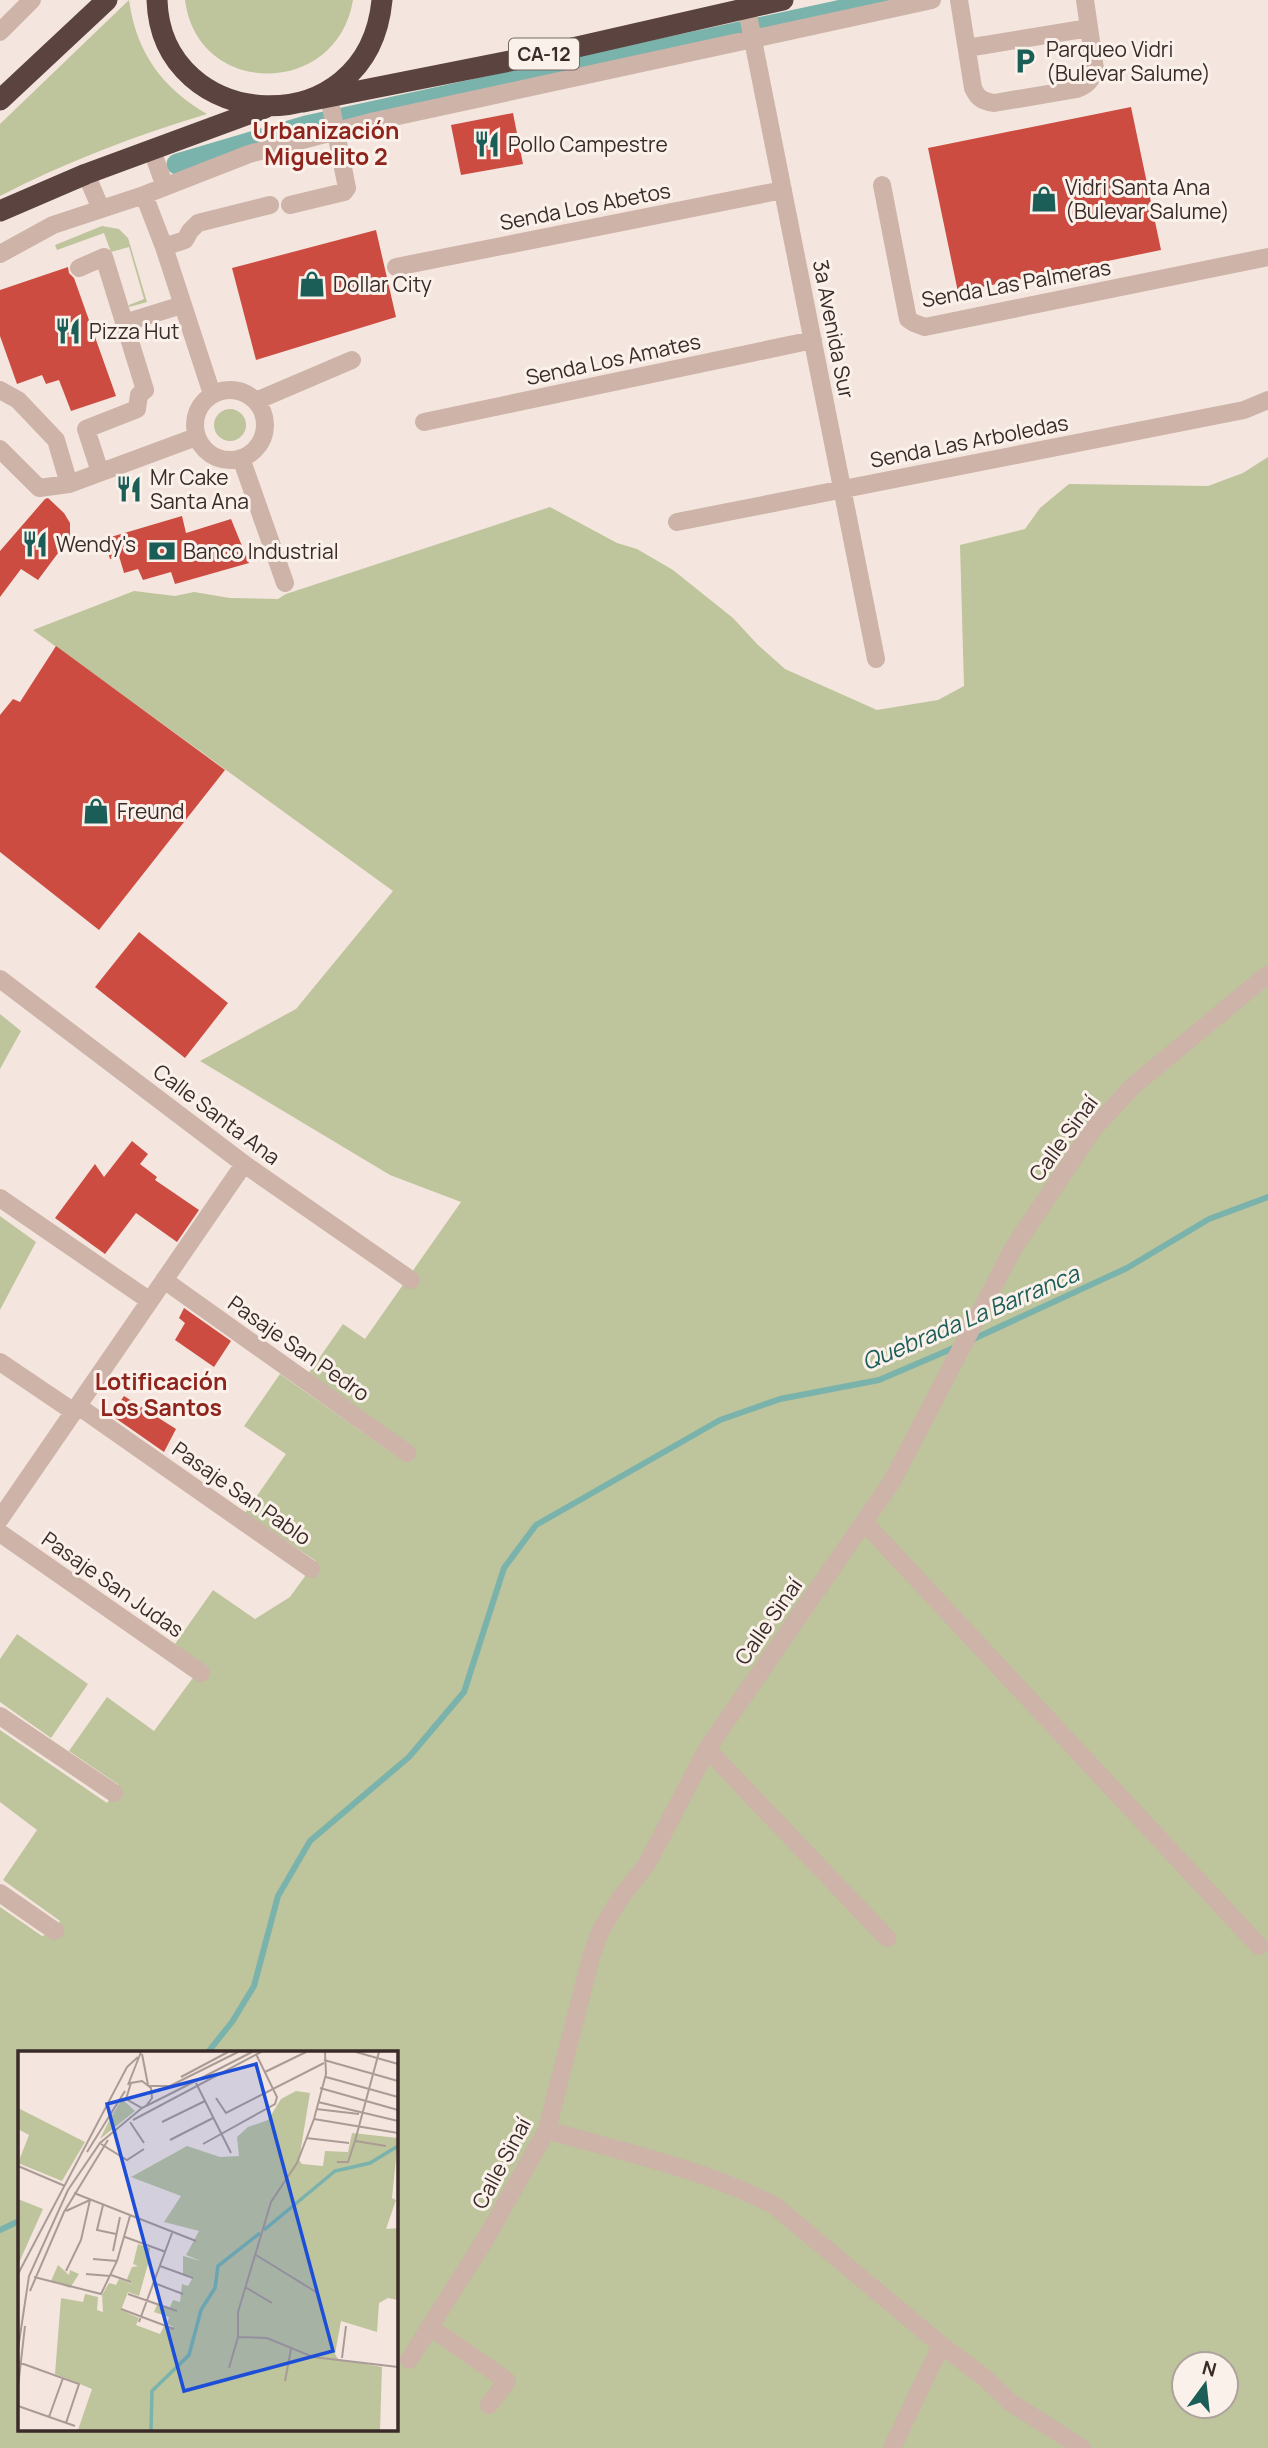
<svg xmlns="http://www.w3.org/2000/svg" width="1268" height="2448" viewBox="0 0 1268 2448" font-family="Manrope,sans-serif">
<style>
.green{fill:#bec49c;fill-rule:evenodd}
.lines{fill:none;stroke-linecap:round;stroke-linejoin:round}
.stream{stroke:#7ab3ac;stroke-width:6}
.canal{stroke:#7ab3ac;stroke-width:21}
.building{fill:#cd4c42}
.minor{stroke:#cdb3a8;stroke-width:18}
.highway{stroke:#5b433f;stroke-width:21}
.labels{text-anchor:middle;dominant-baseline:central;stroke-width:6;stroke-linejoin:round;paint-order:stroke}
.shield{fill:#fbf1eb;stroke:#746663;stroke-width:2}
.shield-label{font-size:19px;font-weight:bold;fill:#3a2b29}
.poi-label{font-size:21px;fill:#3a2b29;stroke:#fbf1eb;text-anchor:start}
.street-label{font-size:21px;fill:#3a2b29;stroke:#fbf1eb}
.neighbourhood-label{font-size:23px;font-weight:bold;fill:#8e241c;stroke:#fbf1eb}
.water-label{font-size:23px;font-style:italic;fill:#1b5e57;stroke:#fbf1eb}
.inset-river{fill:none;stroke:#7ab3ac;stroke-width:3.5}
.inset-road{fill:none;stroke:#aa9b96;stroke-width:2}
.view{fill:#1d4ed8;fill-opacity:0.15;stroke:#1d4ed8;stroke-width:3.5}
.inset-edge{fill:none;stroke:#3a2b29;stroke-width:3.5}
</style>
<rect width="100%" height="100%" fill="#f4e6de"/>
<path class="green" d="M129,0C136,52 162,88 207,114C136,135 66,162 0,196V124Z
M185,0H353C337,98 197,98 185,0Z
M102,226L119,229L128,238L147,302L129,307V305L144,299L129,247L111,252L104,233L57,250L55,245Z
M214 425a16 16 0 1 1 32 0a16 16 0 1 1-32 0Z
M1268,457V2448H0V1907L42,1936L55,1932L60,1921L3,1880L37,1830L0,1802V1730L107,1803L119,1785L69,1751L107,1697L154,1731L192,1679L207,1668L175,1644L213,1590L255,1619L290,1597L316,1561L245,1513L286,1454L244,1426L280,1374L402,1460L308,1374L343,1324L365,1339L461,1202L390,1175L200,1061L296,1009L393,891L33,630L134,591L175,596L194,592L230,598L278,599L286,594L550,507L617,543L637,549L673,570L733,618L758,645L785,669L877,710L938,700L964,686L960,545L1025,529L1040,508L1069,484L1208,486L1243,473ZM19,2052H396V2429H19ZM1184,2364H1226V2406H1184Z
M0,1014L21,1031L0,1069Z
M0,1216L36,1242L0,1310Z
M17,1634L88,1684L51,1738L0,1702V1659Z"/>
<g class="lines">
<path class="stream" d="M969,1341L1127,1268L1209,1219L1268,1197
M208,2052L232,2022L254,1986L278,1896L310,1841L409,1757L464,1692L504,1568L536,1525L720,1420L780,1399L879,1380L956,1347
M0,2230L19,2221"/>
<path class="canal" d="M177,164L306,126L888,0"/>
</g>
<path class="building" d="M1131,107L1161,250L958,292L928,148Z
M513,113L523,164L461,175L451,125Z
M376,230L396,317L256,360L232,268Z
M68,267L69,273L74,278L116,396L71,411L59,380L46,384L42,375L17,384L0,336V290Z
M48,498L64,513L70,523V537L38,580L21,569L0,597V551L45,499Z
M182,516L186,533L231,519L249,563L175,584L171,572L143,580L138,569L124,573L119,556L110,559L104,539Z
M56,646L225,770L99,930L0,852V715L13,699L20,702Z
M139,932L228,1003L185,1058L95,987Z
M132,1141L148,1154L140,1164L157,1177L155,1180L199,1210L177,1242L136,1213L105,1254L55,1218L95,1164L104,1177Z
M184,1308L231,1341L214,1367L175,1340L185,1323L179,1318Z
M124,1396L176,1429L164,1452L111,1415Z"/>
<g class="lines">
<path class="minor" d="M745,0L876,659
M959,0L973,88C978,99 983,101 994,103L1077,89C1087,85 1092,80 1095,69L1085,0
M0,32L32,0
M967,48L1089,28
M152,150L165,187
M86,174L101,209
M882,185L908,319L914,323L925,327L1268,257
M144,195L164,247L212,394
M290,205L344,192L347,188L329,97
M164,247L185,240L190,231L198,223L270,205
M0,254L53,225L144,195L249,154L375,121L932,0
M396,267L783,190
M79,268L104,257L145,390L139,395L137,409L86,429L100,472
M124,323L182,305
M0,390L18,400L56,440L69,484
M195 425a35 35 0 1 1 70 0a35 35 0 1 1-70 0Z
M256,401L352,360
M424,422L813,340
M0,449L39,488L69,484L196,437
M241,458L285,583
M677,522L1244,410L1268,400
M0,979L244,1164L411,1280
M0,1198L150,1301
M164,1280L407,1453
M0,1362L74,1412
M78,1406L311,1569
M0,1519L244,1164
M865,1523L1259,1946
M0,1533L201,1673
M0,1716L114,1793
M707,1749L887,1938
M0,1893L55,1931
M547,2130C623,2152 704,2169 775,2206L941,2345L985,2378L1010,2402L1082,2448
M430,2327L507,2381L489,2405
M409,2360L486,2238L547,2130L591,1957L600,1932L618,1901L647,1864L707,1749L891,1483L1014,1247L1093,1129L1133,1086L1268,974
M892,2448L941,2345"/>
<path class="highway" d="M157,0C161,134 368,148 382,0
M0,100L107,0
M303,102L555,52L783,0
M0,211L86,174L265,108"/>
</g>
<defs>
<g id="parking-bare" transform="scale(2.1)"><path d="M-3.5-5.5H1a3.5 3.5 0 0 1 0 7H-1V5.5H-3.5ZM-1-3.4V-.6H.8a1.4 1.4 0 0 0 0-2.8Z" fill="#1b5e57" stroke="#fbf1eb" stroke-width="2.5" paint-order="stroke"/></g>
<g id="restaurant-bare" transform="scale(2.1)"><path d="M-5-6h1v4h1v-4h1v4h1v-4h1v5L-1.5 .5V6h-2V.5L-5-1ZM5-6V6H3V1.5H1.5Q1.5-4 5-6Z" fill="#1b5e57" stroke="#fbf1eb" stroke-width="2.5" paint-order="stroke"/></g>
<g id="shop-bare" transform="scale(2.1)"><path d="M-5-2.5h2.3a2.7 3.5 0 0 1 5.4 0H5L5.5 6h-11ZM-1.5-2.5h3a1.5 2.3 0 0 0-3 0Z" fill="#1b5e57" stroke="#fbf1eb" stroke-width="2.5" paint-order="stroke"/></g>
<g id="bank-bare" transform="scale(2.1)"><path d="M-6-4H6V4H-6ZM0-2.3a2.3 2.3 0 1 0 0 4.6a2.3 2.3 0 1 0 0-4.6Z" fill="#1b5e57" stroke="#fbf1eb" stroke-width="2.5" paint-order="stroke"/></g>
</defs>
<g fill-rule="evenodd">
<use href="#parking-bare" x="1025" y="61"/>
<use href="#restaurant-bare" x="487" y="144"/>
<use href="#shop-bare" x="1044" y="199"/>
<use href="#shop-bare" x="312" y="284"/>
<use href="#restaurant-bare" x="68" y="331"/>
<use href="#restaurant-bare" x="129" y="489"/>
<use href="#restaurant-bare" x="35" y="544"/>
<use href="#bank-bare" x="162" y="551"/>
<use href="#shop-bare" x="96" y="811"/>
</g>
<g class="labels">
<rect class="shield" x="509" y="38.5" width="70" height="31" rx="5"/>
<g class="shield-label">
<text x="544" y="54">CA-12</text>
</g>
<g class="poi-label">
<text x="1046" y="49">Parqueo Vidri<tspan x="1046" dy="24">(Bulevar Salume)</tspan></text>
<text x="508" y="144">Pollo Campestre</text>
<text x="1065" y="187">Vidri Santa Ana<tspan x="1065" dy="24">(Bulevar Salume)</tspan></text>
<text x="333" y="284">Dollar City</text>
<text x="89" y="331">Pizza Hut</text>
<text x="150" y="477">Mr Cake<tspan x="150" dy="24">Santa Ana</tspan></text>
<text x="56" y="544">Wendy's</text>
<text x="183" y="551">Banco Industrial</text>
<text x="117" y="811">Freund</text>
</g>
<g class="street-label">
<text transform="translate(585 206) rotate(-11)">Senda Los Abetos</text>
<text transform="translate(1016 283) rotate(-10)">Senda Las Palmeras</text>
<text transform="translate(834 329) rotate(79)">3a Avenida Sur</text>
<text transform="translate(613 359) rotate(-12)">Senda Los Amates</text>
<text transform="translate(969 441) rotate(-11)">Senda Las Arboledas</text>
<text transform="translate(217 1114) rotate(37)">Calle Santa Ana</text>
<text transform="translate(1063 1138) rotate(-54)">Calle Sinaí</text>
<text transform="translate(299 1348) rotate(35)">Pasaje San Pedro</text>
<text transform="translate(242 1493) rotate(35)">Pasaje San Pablo</text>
<text transform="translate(113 1584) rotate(35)">Pasaje San Judas</text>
<text transform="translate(768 1621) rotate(-55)">Calle Sinaí</text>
<text transform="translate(501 2163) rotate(-62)">Calle Sinaí</text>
</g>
<g class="neighbourhood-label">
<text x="326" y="130">Urbanización<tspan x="326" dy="26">Miguelito 2</tspan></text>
<text x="161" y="1381">Lotificación<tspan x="161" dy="26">Los Santos</tspan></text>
</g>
<g class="water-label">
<text transform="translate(970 1317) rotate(-23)">Quebrada La Barranca</text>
</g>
</g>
<g transform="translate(18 2051)">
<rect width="380" height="380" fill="#f4e6de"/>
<path d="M278,40L292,42L281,109L284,113L305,115L307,100L330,101L334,82L380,87L374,147L378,149L368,178L380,177V249L370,247L361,252L359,281L323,270L317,303L320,308L364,316L362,379H60L74,338L37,323L43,247L65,251L67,243L80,246L79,259L85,261L84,244L91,232L98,234L101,228L114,233L109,228L114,216L120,215L115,213L120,193L132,197L130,213L121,245L110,241L103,259L121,267L118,274L142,283L146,275L156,276L149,273L151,266L136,261L139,254L152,256L155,249L162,251L164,233L170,235L175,226L165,223V205L183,210L168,204L181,180L146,171L163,145L113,126L169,95L202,106L221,105L219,86L230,76L250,69L263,48ZM104,48L117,60L82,88L93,66ZM0,57L67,91L44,130L0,112L11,84L0,78ZM0,148L25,158L0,214ZM40,214L51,224L52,219L61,223L52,237L33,230Z" fill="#bec49c"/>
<path class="inset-river" d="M246,179L317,120L352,112L380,95M133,379L134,340L171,304L183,259L197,237L200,215L242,182"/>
<path class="inset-road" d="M338,1L380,13M361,1L337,90L368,95M124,3L130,34M306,9L380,30M247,21L288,1M163,26L210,1M308,26L380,46M178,32L213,102M110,34L123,1M131,35H152L220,1M302,37L380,59M198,47L208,62L306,12M300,51L380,70M128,55L134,47L133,37L124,30L113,32L108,48L124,57L156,41L234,1M298,58L341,63M296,68L380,82M115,69L243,1M112,71L126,92M144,71L187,50M288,87L331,92M152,89L195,67M83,93L109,109L126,98M185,93L257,53L259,46L238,3M69,101L107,40M319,111H330L337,90M0,115L47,135M56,142L178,190M85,154L79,179L98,183M48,160L72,149M107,186L148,201M95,200L102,166M238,204L298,241M75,208L99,210M142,215L175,227M48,220L63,189L72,149M0,223L109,16L120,6M68,223L92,225M93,224L113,231M16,226L83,243L99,210L112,165M136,232L165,243M227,236L254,252M12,240L46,161L90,89M110,243L159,260M103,258L156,278M121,271L154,182M220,286L249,287L295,306L380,316M0,298L11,225L50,139L82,92L124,57M324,307L328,275M0,311L61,333L48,372M211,317L220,286V261L253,151L279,112L296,68L308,23L307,1M267,330L273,298M0,336L7,275M0,355L57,375M31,366L45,327"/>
<path class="view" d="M238,13L315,300L166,340L89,53Z"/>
<rect width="380" height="380" class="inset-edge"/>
</g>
<g transform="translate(1205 2385) rotate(15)"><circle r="33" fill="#fbf1eb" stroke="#aea29d" stroke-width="2"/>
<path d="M0-5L12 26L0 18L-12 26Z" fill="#1b5e57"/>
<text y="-10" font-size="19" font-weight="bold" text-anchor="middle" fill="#3a2b29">N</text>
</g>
</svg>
